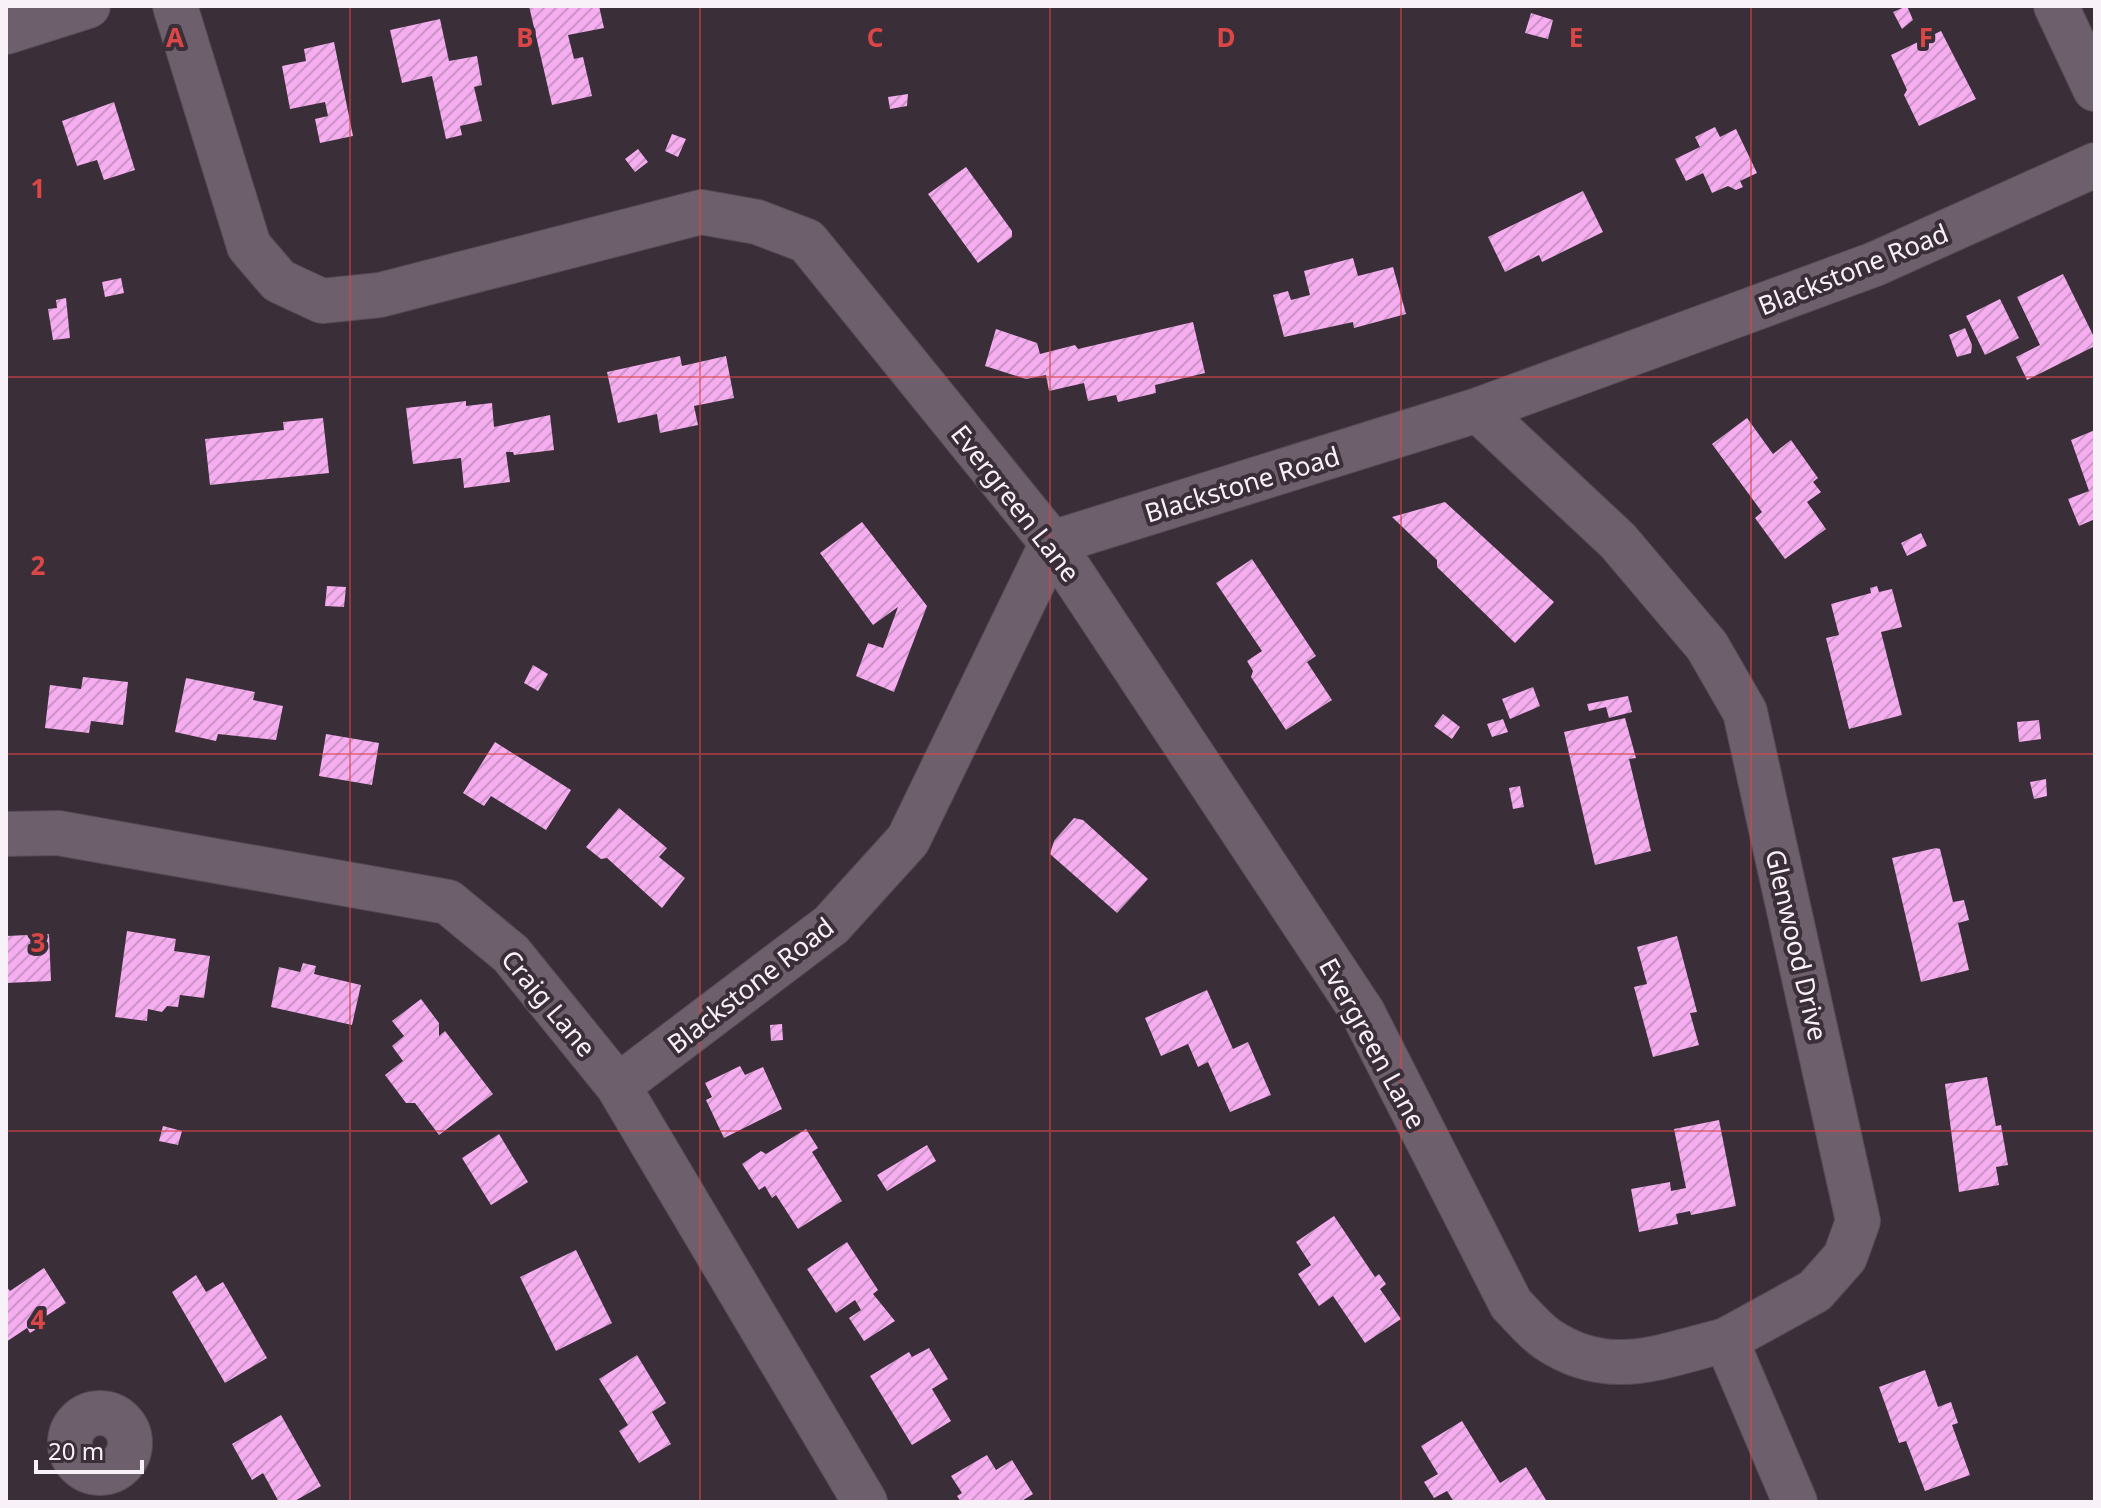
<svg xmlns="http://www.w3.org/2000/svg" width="2101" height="1508" viewBox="0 0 2101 1508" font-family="'Noto Sans',sans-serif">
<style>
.building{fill:url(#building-hatch)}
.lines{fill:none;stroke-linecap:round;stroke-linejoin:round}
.minor-casing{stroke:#554b54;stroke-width:46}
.minor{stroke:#6d5f6b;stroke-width:44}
.grid{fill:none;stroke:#db4647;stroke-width:2;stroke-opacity:0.55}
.labels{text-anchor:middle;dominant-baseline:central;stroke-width:8;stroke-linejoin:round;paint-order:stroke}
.street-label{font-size:26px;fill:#f9f1f8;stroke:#3a2e39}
.grid-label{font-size:26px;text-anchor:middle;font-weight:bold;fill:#db4647;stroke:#3a2e39;stroke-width:8;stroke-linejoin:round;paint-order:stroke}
</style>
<defs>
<pattern id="building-hatch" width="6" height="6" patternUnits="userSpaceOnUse" patternTransform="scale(2)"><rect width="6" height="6" fill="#f5adef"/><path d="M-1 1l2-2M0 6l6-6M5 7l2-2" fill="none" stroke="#ca94c6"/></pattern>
</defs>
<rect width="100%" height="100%" fill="#3a2e39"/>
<path class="building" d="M529,6H599L604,28L568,35L574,59L583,57L592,96L552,105Z
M1907,6L1913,20L1902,29L1893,12Z
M1531,13L1553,20L1548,39L1525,33Z
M440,19L449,61L477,56L482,85L474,87L482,121L460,126L462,135L446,139L432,76L402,83L390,30Z
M1941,31L1976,99L1919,126L1904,95L1907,90L1891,55Z
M334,42L353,136L320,143L315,119L328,116L325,102L290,109L282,66L306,61L304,49Z
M908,94L907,106L890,109L888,97Z
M114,102L135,170L104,180L97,160L77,166L62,121Z
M1715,127L1720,137L1736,129L1757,173L1740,181L1743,187L1736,190L1728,186L1712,193L1703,173L1686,181L1675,159L1700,147L1695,137Z
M672,134L686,139L678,157L665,151Z
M638,149L648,162L635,172L625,159Z
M966,167L1012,231V237L978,263L928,194Z
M1583,191L1603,232L1542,262L1539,255L1505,272L1488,237Z
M1353,258L1358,276L1393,267L1406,314L1354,328L1353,322L1284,337L1273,295L1288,291L1291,300L1310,295L1304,271Z
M2063,274L2095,339V346L2027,380L2016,357L2040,345L2017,297Z
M121,278L124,293L105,297L102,282Z
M66,298L70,338L53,340L48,309L57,308L56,300Z
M2000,299L2019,338L1985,355L1966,316Z
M1193,322L1205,373L1155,385L1156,393L1118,402L1116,395L1088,401L1084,383L1049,391L1046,375L1026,379L985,366L996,329L1037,343L1040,354L1075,345L1078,349Z
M1965,328L1972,345L1971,353L1957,357L1949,335Z
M680,356L682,366L726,356L734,398L694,406L698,425L660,433L657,414L618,423L607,372Z
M466,401V406L492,403L494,427L550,415L554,450L514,455L513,452H506L510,482L464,488L461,458L413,464L406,408Z
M323,418L329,473L210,485L205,439L284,430L283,422Z
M1747,418L1773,454L1791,440L1818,478L1813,482L1821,492L1807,502L1826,529L1785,559L1755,518L1762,512L1712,444Z
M2095,430V519L2079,526L2068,499L2089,491L2071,440Z
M1445,502L1554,602L1515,643L1437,567V560L1392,517Z
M862,522L927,606L894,692L856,676L868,643L883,648L898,607L873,625L820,553Z
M1921,533L1927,546L1907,556L1901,543Z
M1252,559L1316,656L1307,662L1332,700L1286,730L1251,677L1253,671L1247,661L1262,651L1216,583Z
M327,586L346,587L344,607L325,606Z
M1877,586L1879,592L1892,589L1902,627L1881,632L1902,715L1849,729L1826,638L1839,635L1831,604L1871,593L1870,588Z
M533,665L548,674L538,691L524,683Z
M83,677L128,682L123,725L91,721L89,733L45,728L50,685L81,689Z
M186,678L255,692L253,700L283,706L276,740L218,734L216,741L175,732Z
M1533,687L1540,706L1510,719L1502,699Z
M1628,696L1632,712L1609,718L1606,707L1589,711L1587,704Z
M1443,714L1460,727L1452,739L1434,726Z
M1625,718L1636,758L1629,759L1651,851L1595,865L1564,732Z
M1503,719L1508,732L1492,737L1487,724Z
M2039,720L2041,739L2019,742L2017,722Z
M326,734L379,743L372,785L319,776Z
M495,742L571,790L546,830L491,796L484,806L463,793Z
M2046,779L2047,796L2034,799L2030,782Z
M1520,786L1524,807L1513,809L1509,788Z
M619,808L667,848L659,857L685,878L662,908L607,858L601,859L586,847Z
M1074,818L1083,820L1148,879L1117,913L1050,854L1054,841Z
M1936,848L1940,849L1953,902L1964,900L1969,920L1958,923L1969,970L1921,982L1892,858Z
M127,931L176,939L174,951L210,956L204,998L180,995L178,1007L167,1006L162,1012L148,1009L147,1021L115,1017Z
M49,934L51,981L6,983V936Z
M1677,936L1697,1012L1690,1013L1699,1045L1653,1057L1634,987L1647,984L1637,947Z
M303,963L316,966L314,974L361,985L352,1025L271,1007L279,967L300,972Z
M1207,990L1233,1049L1248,1042L1271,1095L1230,1112L1208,1062L1198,1067L1188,1044L1161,1056L1145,1018Z
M421,999L439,1023V1036L445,1031L493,1094L439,1135L415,1103H406L385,1075L403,1061L392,1046L404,1036L392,1021Z
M782,1024L783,1040L771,1041L770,1025Z
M740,1066L745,1075L763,1067L782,1109L724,1138L706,1100L712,1097L705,1083Z
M1987,1077L1996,1126L2001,1125L2008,1165L1996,1167L1999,1185L1959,1192L1945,1084Z
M1719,1120L1736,1206L1691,1215L1690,1211L1676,1214L1678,1224L1639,1232L1631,1189L1670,1182L1671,1191L1686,1188L1674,1129Z
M163,1126L182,1131L178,1145L159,1141Z
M806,1129L818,1148L812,1152L842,1201L798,1229L776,1195L772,1198L765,1186L759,1190L742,1164L761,1151L766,1154Z
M499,1134L528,1182L491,1205L462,1158Z
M927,1145L936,1161L887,1191L877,1175Z
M1334,1216L1375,1277L1379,1274L1386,1284L1380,1289L1401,1319L1365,1343L1333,1296L1319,1306L1298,1274L1311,1265L1296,1242Z
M847,1242L878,1290L873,1294L895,1321L864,1341L849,1318L861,1310L855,1300L836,1313L807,1269Z
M576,1250L612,1323L556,1351L520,1277Z
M44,1268L66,1303L40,1320L38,1328L30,1333L27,1328L6,1342V1286L10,1291Z
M196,1275L206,1292L223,1282L267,1358L225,1383L172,1292Z
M929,1348L948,1379L932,1389L951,1421L912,1445L870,1376L909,1352L912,1357Z
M637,1355L666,1403L652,1412L671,1444L639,1463L619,1431L628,1425L599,1379Z
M1925,1370L1938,1407L1951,1402L1958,1423L1952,1425L1970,1475L1925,1491L1906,1441L1899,1443L1879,1387Z
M281,1415L321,1486L293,1502H279L263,1473L252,1480L232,1444Z
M1462,1421L1500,1483L1526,1467L1546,1500L1454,1502L1447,1491L1434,1498L1424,1482L1438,1474L1421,1446Z
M987,1455L996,1470L1012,1460L1033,1494L1020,1502H961L957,1496L962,1493L951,1476Z"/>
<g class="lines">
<g class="minor-casing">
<path id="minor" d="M175,6L249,246L279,281L322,301L380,295L701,212L757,222L807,241L1052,543L1363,1013L1511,1304C1522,1315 1534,1330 1547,1339C1609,1381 1661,1356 1726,1340
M2056,6L2095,89
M6,32L88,6
M1478,410L1618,541L1707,646L1745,712L1858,1221L1845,1257L1815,1291L1726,1340L1795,1502
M6,834L58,833L448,902L511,954L618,1086L865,1502
M618,1086L831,925L908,840L1052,543L1478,410L1875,264L2095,165
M70 1443a30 30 0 1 1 60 0a30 30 0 1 1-60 0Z"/>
</g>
<use href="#minor" class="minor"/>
</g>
<path class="grid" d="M350,6V1502M700,6V1502M1050,6V1502M1401,6V1502M1751,6V1502M6,377H2095M6,754H2095M6,1131H2095"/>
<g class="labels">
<g class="street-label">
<text transform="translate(1853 269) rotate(-22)">Blackstone Road</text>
<text transform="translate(1242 484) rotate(-17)">Blackstone Road</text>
<text transform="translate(1016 503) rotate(52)">Evergreen Lane</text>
<text transform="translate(1797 945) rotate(77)">Glenwood Drive</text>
<text transform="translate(750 985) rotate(-38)">Blackstone Road</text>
<text transform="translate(549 1003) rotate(50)">Craig Lane</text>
<text transform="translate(1373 1043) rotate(61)">Evergreen Lane</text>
</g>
</g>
<g class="grid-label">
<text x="175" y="47">A</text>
<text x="525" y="47">B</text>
<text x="875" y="47">C</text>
<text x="1226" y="47">D</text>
<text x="1576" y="47">E</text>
<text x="1926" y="47">F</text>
<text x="38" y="198">1</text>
<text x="38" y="575">2</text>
<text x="38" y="952">3</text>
<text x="38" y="1329">4</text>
</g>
<rect width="2101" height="1508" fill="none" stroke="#f9f1f8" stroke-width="16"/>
<path d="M36 1460v12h106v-12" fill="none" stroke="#f9f1f8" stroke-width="4"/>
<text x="48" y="1460" font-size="24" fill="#f9f1f8" stroke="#3a2e39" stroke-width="6" paint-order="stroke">20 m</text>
</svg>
